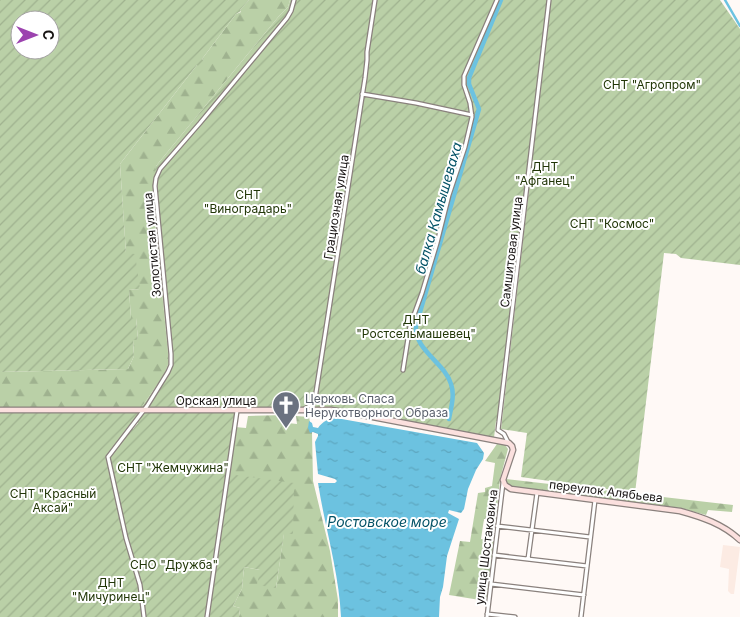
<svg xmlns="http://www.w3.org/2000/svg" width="740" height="617" viewBox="0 0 740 617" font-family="Inter,sans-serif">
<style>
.built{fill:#fcebe3}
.forest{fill:url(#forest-firs)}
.garden{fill:url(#garden-furrows);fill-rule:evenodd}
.water{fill:url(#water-ripples)}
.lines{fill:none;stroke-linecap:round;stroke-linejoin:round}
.canal{stroke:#6cc2e0;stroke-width:2.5}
.river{stroke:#6cc2e0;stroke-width:4.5}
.street-casing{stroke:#8a817d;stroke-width:5.5}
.secondary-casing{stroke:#8a817d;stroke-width:7}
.street{stroke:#fff;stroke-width:3}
.secondary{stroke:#fbe0de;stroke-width:4.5}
.labels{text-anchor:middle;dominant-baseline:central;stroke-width:4;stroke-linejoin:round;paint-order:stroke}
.park-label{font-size:12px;fill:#213607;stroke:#fff}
.street-label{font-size:12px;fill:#181413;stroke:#fff}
.worship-label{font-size:12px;fill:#5b616d;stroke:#fff;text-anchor:start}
.water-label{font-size:14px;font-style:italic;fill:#035266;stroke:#fff}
</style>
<defs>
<pattern id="forest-firs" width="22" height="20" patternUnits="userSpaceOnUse" patternTransform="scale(1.25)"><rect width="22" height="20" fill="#bad0a7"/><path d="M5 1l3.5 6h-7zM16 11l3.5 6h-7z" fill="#9fb28f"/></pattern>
<pattern id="garden-furrows" width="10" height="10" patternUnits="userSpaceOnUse" patternTransform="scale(1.25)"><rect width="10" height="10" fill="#bad0a7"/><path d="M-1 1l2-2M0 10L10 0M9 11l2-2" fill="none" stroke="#9fb28f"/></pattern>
<pattern id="water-ripples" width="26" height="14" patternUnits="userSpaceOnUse" patternTransform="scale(1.25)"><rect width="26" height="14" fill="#6cc2e0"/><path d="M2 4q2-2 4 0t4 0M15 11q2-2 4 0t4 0" fill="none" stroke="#5da6bf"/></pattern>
</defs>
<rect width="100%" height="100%" fill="#fff9f6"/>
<path class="built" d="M723,545L740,547L734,594H731L728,591L729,569L720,567Z"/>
<path class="forest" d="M249,0H290L288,7L279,16L156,166L152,191L169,362L164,375L141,408L0,409V372L128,369L134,356L133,340H138L136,318H131L129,290L140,289L126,254L120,164L197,65L205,62L202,59L236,14L241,12L240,10Z
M286,415L288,423L297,424L296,416L309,417L312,433L313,481L330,551L338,600V617H239L240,608L233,606L242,589L244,567L260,570L276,588L284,533H293L228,474L235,427L246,428L248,416Z
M497,444L505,445L508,449L500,479L496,519H484L481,539L494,541L486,601L449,595L460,541L470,542L478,493L485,492V488L492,486L495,463L485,461Z
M506,479L733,505L732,512L708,510L706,515L680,508L509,486L506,483Z"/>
<path class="garden" d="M0,0H249L240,10L241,11L236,14L202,59L206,62L200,68L197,65L120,164L126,253L135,254L140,289L129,290L131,318H136L138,340H133L134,356L128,369L0,372ZM20,20H50V50H20Z
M290,0H548L498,414L497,421H496L494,438L336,409L141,408L164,375L169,362L152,191V177L156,166L279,16L288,7Z
M551,0H720L740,29V265L681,258L676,254L664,253L635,493L521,477L527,433L501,429Z
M141,410L130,427L133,429L138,423L136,422L141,414H144V412H237L228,474L294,483L293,534H284L276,588L257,585L260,570L244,567L242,589L233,606L240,608L239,617H0V411Z"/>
<path class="water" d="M336,418L477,443L484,453L483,459L476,470L468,489L464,509L461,513L449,510L448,513L459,519L447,556L443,587L440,597L439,617H341C339,572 325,528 318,483H335L337,481L335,479L318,474L315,442L318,436V434L313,432L310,433L308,428L309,421L312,423L313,427L318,428C323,421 328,419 336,418Z"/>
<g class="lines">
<path class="canal" d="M725,0L740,26"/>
<path class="river" d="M449,419C451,408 455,395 451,384C445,363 414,350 416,326L479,109L469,84V78L501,0"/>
<g class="street-casing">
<path id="street" d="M362,94L416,103L472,115
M403,370L410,326L422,293L437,243L449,195L465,147L472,117L470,103L464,85V76L497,0
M303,410L314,403L315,399L365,78L367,60V52L375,0
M508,442L504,434L498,430L549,0
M497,526L590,537
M494,555L587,566
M528,559L537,493
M491,584L584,595
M487,614L515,617
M144,617L140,585L126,538L108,457L147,406L168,372L171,365V354L155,186L156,178L160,169L200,123L287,18L291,11L294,0
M207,617L237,411
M487,617L503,483
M581,617L595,500"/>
</g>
<g class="secondary-casing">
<path id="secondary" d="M0,410H331L357,414L509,443L512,446L513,450L503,480L505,485L511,489L680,511C702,517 723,524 740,540"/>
</g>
<use href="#street" class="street"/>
<use href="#secondary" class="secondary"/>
</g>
<defs>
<g id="church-pin" transform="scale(1.4375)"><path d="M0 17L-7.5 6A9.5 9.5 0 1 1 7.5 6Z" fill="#6b7280" stroke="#fff"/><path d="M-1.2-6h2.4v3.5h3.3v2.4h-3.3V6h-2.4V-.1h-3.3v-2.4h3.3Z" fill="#fff"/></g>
</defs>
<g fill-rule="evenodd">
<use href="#church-pin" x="286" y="405"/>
</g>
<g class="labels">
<g class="park-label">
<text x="652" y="84">СНТ "Агропром"</text>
<text x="545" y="166">ДНТ<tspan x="545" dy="14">"Афганец"</tspan></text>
<text x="248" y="194">СНТ<tspan x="248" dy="14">"Виноградарь"</tspan></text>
<text x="612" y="223">СНТ "Космос"</text>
<text x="416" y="319">ДНТ<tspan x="416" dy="14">"Ростсельмашевец"</tspan></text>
<text x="173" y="467">СНТ "Жемчужина"</text>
<text x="53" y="493">СНТ "Красный<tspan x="53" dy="14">Аксай"</tspan></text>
<text x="174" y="564">СНО "Дружба"</text>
<text x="111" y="582">ДНТ<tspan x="111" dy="14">"Мичуринец"</tspan></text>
</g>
<g class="street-label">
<text transform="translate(336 207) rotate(-81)">Грациозная улица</text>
<text transform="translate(152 245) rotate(-95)">Золотистая улица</text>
<text transform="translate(511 252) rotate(-83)">Самшитовая улица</text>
<text x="216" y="400">Орская улица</text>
<text transform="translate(606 491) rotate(7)">переулок Алябьева</text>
<text transform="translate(486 547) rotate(-83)">улица Шостаковича</text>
</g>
<g class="worship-label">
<text x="305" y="398">Церковь Спаса<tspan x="305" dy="14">Нерукотворного Образа</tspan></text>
</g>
<g class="water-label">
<text transform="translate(438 208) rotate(-74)">балка Камышеваха</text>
<text x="387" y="521">Ростовское море</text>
</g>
</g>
<g transform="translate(35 35) rotate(90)"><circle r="24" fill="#ffffff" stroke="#a3a1a1"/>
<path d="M0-4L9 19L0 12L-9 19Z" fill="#9c43af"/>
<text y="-8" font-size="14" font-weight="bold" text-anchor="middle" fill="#181413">С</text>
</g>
</svg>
